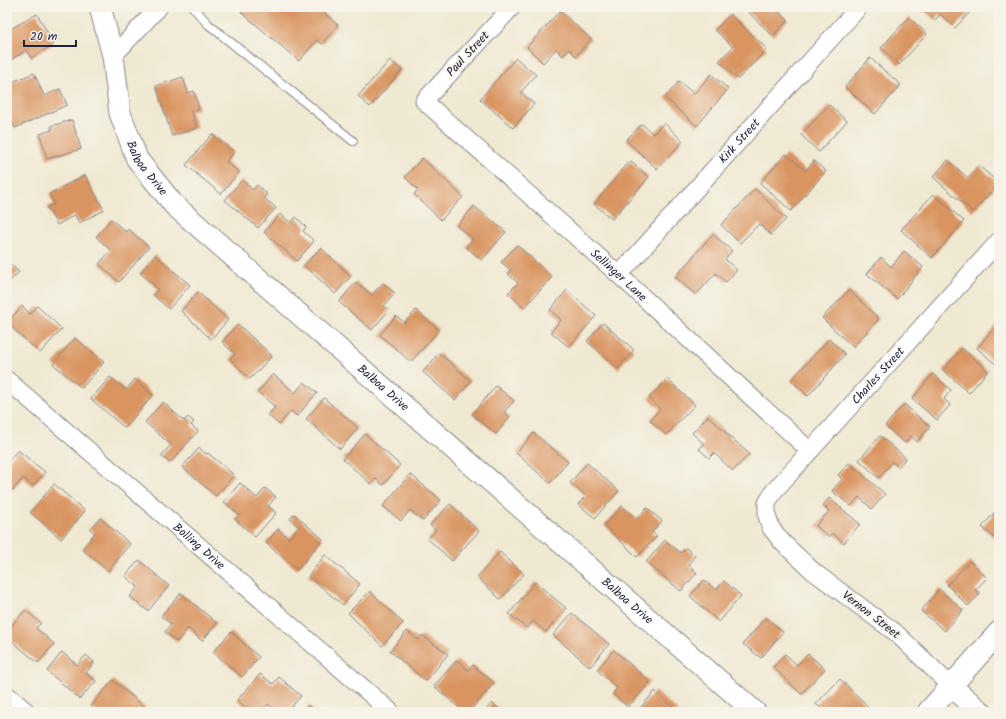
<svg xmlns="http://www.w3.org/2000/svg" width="1006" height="719" viewBox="0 0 1006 719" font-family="Kalam,sans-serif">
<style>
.building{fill:#d99460}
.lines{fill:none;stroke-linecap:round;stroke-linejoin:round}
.service-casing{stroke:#888686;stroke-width:10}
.minor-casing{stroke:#888686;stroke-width:19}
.tertiary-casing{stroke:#888686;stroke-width:23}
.service{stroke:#fff;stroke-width:8}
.minor{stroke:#fff;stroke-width:17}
.tertiary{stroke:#fff;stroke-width:21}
.labels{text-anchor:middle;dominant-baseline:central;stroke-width:3.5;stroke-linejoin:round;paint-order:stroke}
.street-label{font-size:12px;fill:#22223b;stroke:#f7f3e8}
</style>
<rect width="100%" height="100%" fill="#f7f3e8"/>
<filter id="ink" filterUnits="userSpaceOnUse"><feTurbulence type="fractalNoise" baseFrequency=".025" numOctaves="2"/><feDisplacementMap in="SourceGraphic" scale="8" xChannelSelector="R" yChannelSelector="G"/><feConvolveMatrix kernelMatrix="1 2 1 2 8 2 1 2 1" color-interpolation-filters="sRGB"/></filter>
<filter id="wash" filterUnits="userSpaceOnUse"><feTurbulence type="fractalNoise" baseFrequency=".012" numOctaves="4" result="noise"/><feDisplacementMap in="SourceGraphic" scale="16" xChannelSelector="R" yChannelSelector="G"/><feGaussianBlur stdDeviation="0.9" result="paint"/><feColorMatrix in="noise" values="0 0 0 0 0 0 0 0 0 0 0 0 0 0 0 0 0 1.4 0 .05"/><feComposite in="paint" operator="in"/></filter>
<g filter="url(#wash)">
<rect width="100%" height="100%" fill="#efe9d2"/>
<g id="blocks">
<path class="building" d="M246,7H317L338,25L322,44L317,40L299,61L241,12Z
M743,7H776L775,8L788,20L773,36Z
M920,7H975L955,28L940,14L935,20Z
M560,11L591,39L576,56L569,49L563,56L556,49L543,63L527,47Z
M37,14L54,44L31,58L27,50L7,62V31Z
M730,14L767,49L738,79L719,61L733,47L715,30Z
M909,17L927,34L899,65L881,48Z
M516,58L536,75L521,92L534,104L513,128L480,99Z
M870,58L901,85L875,114L845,87Z
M390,60L402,70L370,107L358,96Z
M34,73L44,96L60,89L67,105L15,128L7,111V84Z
M711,74L728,89L697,126L665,98L679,81L694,94Z
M183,77L188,93L194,91L199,109L191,111L197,128L172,136L156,86Z
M829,105L847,121L819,152L801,135Z
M72,120L81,149L47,159L40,134L52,130L51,126Z
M664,123L683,141L657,169L626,140L642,124L653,134Z
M212,134L234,152L226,162L239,172L221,194L186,165Z
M786,154L806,171L814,161L826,171L791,211L760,183Z
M422,158L463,197L441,220L414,194L418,190L405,177Z
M948,160L968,178L979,166L999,183L973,212L933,177Z
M630,161L649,177L612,219L594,204Z
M85,175L104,210L79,223L75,215L57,225L47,207L54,204L49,194Z
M242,180L253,190L257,185L267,194L264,198L276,208L258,228L225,200Z
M755,189L786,219L771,235L759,224L740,243L721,225Z
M933,194L964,221L932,258L901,230Z
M474,206L506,232L482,260L466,247L473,239L457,226Z
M280,214L291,223L296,217L306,227L303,231L314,241L297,261L264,232Z
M111,219L126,232L128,229L149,247L119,282L99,264L111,250L96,237Z
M713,234L732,251L725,259L737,270L726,282L716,273L696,295L675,277Z
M517,245L552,277L524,308L508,293L518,283L508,274L511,270L501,262Z
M321,248L351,276L335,294L304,265Z
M904,251L923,267L897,299L867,274L881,257L891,267Z
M155,255L190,285L169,309L153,295L158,289L140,273Z
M9,263L19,272L7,284V265Z
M356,282L372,295L383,283L395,293L384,306L389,310L372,330L339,302Z
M567,290L596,316L569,347L551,332L561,320L550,310Z
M849,290L879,319L853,347L822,318Z
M198,292L228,320L211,339L181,311Z
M22,306L30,314L37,306L62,329L40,353L7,323Z
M416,310L439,330L411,362L380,335L396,316L405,323Z
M603,323L634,350L618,369L587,341Z
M238,324L272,356L250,379L230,359L235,354L222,342Z
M997,325L999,326V367L977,348Z
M75,338L104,362L82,388L53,364Z
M829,339L845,354L808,396L791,380Z
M962,348L988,371L969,393L943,370Z
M439,353L471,381L455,400L423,372Z
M273,374L295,393L304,382L317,393L297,416L291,411L279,425L268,415L275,407L258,392Z
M933,374L951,390L944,399L950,405L937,420L912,399Z
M110,377L126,390L135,379L153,395L125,428L91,399Z
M667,379L695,405L666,435L650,420L660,409L649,398Z
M496,386L514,401L504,412L510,417L496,434L472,414Z
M324,398L358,428L340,449L306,419Z
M163,402L184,421L188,417L194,422L191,425L198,431L170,463L161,456L171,445L145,422Z
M904,404L930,427L917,442L911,436L905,443L885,426Z
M708,416L749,454L733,471L714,453L709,458L699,449L704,444L692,433Z
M534,433L568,462L550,483L516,453Z
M365,434L400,465L383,485L376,479L371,484L343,459Z
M880,436L906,458L898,467L892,462L879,478L859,460Z
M199,448L206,454L208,453L234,475L216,496L182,467Z
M18,450L45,472L33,486L23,478L13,490L7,485V462Z
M587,463L619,491L595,518L578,504L586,496L570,483Z
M849,463L885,494L872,509L859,497L851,506L832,491L842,479L838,475Z
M410,474L441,500L423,521L410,510L401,521L383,506Z
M240,483L257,498L265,488L276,497L268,506L276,513L255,537L235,519L239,515L224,502Z
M54,484L85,511L61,539L30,512Z
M829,498L860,524L844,543L832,533L829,537L816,526L829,511L823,505Z
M450,504L479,531L452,561L428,539L436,530L430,525Z
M622,506L637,519L647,508L662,521L652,532L657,536L637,557L604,525Z
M999,507V542L982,527Z
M294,514L323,539L297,570L266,543L278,529L289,538L299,527L290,519Z
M100,518L130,544L108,571L82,549L95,533L90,529Z
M665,540L681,553L686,548L695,556L688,564L697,573L681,591L646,562Z
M500,552L524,574L500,599L477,577Z
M325,555L360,584L343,605L308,576Z
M139,560L169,586L148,611L130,597L138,587L125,576Z
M970,561L987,578L975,590L980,594L968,606L947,585Z
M704,580L716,590L724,581L741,596L719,622L690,596Z
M535,582L566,608L546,632L533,621L527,628L509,614Z
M939,589L963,610L945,631L921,611Z
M370,591L403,623L382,646L348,613Z
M181,593L217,623L202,641L188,628L177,642L165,632L171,624L161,616Z
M25,610L41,623L36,628L54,644L38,663L7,637V631Z
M572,613L609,644L590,667L553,635Z
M766,617L783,632L761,658L743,644Z
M407,631L418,640L422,635L448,654L426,681L390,651Z
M231,632L259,657L242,677L213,652Z
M614,650L650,682L628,707L613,694L617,688L597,670Z
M62,652L77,665L86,655L94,662L86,673L96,681L80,699L47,671Z
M785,654L797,665L808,654L825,669L801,694L773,667Z
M457,660L468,670L473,665L494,683L469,712H464L434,686Z
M260,674L273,684L279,677L301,696L287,712H277L268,704L262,712H251L237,700Z
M840,679L868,706L862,712H825L816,704Z
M113,680L146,708L143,712H98L91,706Z
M655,691L679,712H637Z
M492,703L503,712H484Z
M308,705L316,712H303Z"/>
</g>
</g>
<g filter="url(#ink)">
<use href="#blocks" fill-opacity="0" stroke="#888686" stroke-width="1"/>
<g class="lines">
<g class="service-casing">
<path id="service" d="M193,7L208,24L353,141"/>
</g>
<g class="minor-casing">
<g id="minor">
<path id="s1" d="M512,7L424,101L619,275L810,451"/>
<path d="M113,56L159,7"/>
<path id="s2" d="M619,275L859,7"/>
<path id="s3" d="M7,380L391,712"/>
<path id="s4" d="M951,686L896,633L814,572L783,543L771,528L767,516V503L774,491L999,241"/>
<path d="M7,695L27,712"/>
</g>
</g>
<g class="tertiary-casing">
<g id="tertiary">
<path id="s5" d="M100,7L113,56L120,113L137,159L174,205L755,712"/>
<path d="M951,686L981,712"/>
<path d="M928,712L999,632"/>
</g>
</g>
<use href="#service" class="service"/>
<use href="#minor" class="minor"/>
<use href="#tertiary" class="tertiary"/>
</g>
</g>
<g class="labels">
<g class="street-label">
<text transform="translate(468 54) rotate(-47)">Paul Street</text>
<text stroke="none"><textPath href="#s2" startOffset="180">Kirk Street</textPath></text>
<text stroke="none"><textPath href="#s5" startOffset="170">Balboa Drive</textPath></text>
<text stroke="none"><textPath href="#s1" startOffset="390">Sellinger Lane</textPath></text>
<text stroke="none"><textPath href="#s4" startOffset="435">Charles Street</textPath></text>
<text stroke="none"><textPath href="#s5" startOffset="494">Balboa Drive</textPath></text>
<text stroke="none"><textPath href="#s3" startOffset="254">Bolling Drive</textPath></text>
<text stroke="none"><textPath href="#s5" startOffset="818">Balboa Drive</textPath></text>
<text transform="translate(871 615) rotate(38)">Vernon Street</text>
</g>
</g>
<rect width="1006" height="719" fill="none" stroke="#f7f3e8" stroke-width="24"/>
<path d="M24 40v6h52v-6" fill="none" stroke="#22223b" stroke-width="2"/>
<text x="30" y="40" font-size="12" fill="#22223b" stroke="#f7f3e8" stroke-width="3" paint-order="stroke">20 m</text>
</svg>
